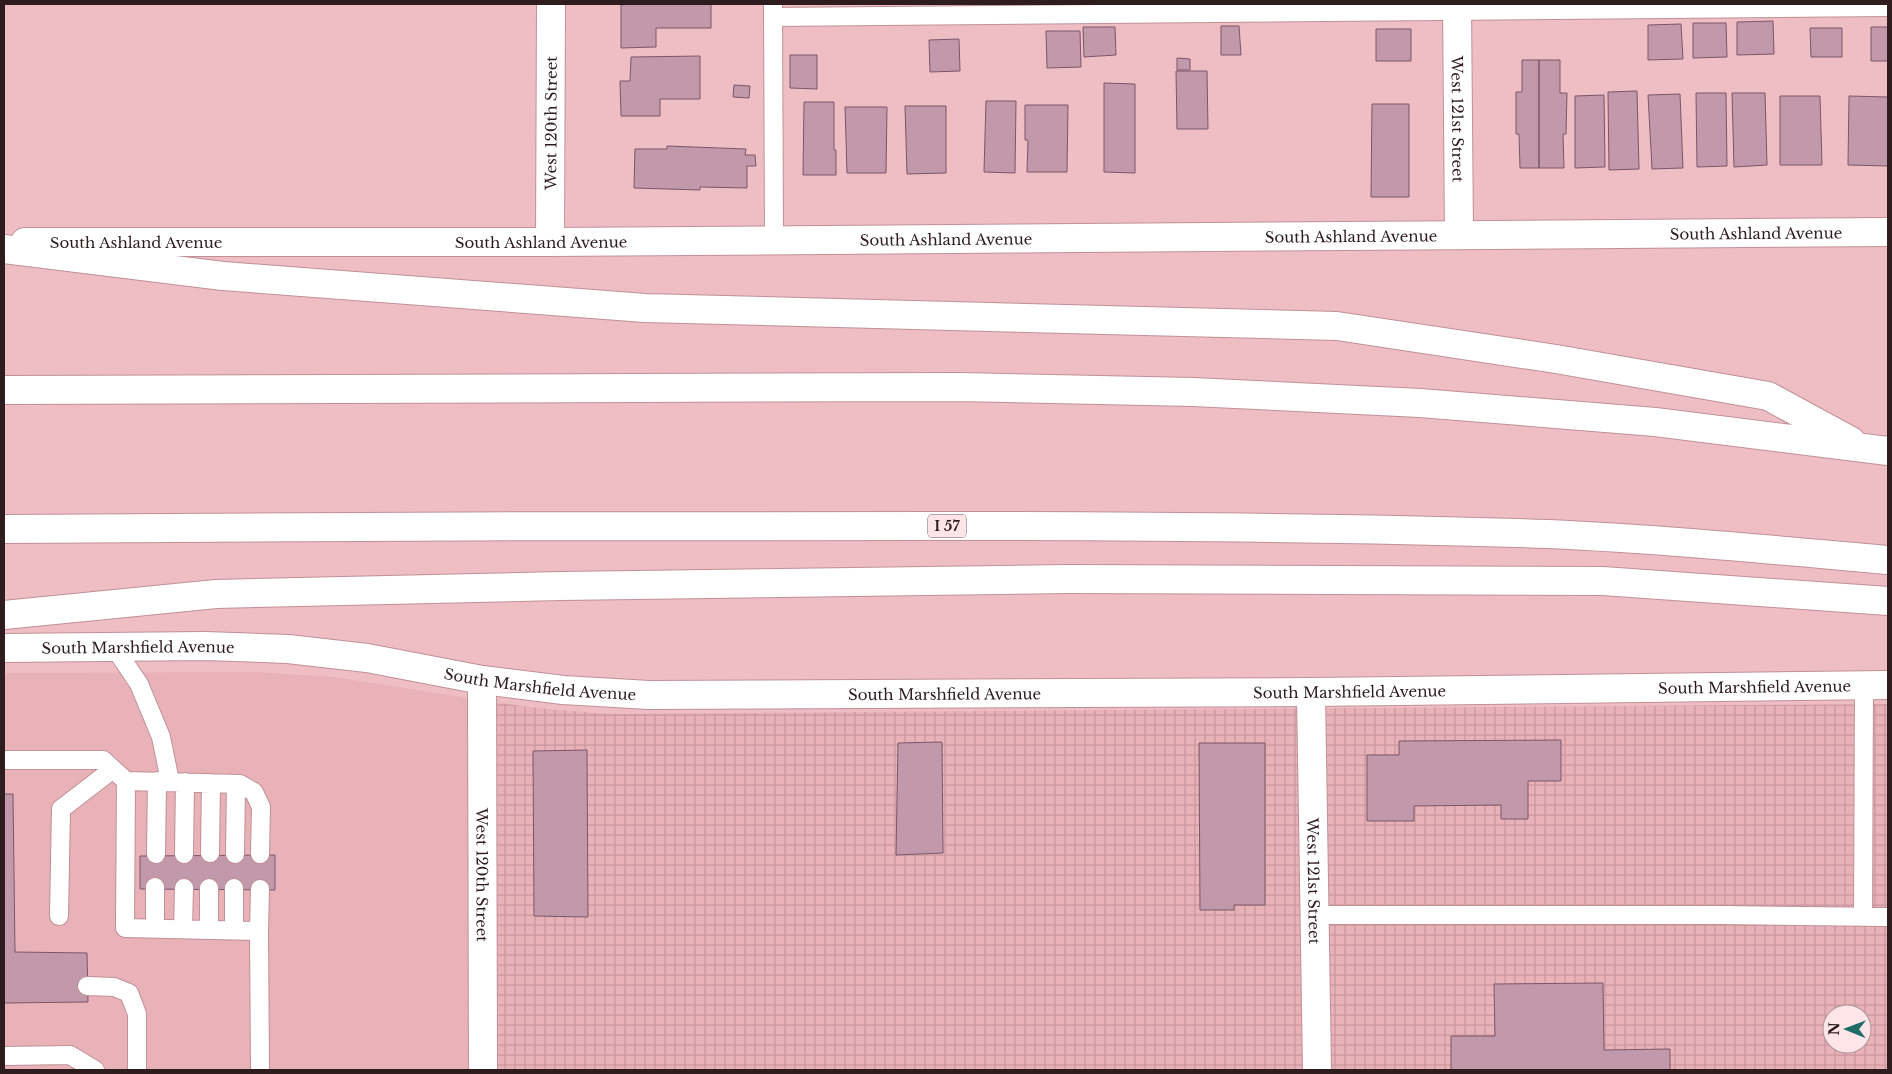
<svg xmlns="http://www.w3.org/2000/svg" width="1892" height="1074" viewBox="0 0 1892 1074" font-family="'Libre Baskerville',serif">
<style>
.built{fill:#e9b1b8}
.industrial{fill:url(#industrial-grid);fill-rule:evenodd}
.building{fill:#c298ab;stroke:#7c5668}
.lines{fill:none;stroke-linecap:round;stroke-linejoin:round}
.lane-casing{stroke:#bf9197;stroke-width:20}
.street-casing{stroke:#bf9197;stroke-width:30}
.secondary-casing{stroke:#bf9197;stroke-width:30}
.highway-casing{stroke:#bf9197;stroke-width:30}
.lane{stroke:#fff;stroke-width:18}
.street{stroke:#fff;stroke-width:28}
.secondary{stroke:#fff;stroke-width:28}
.highway{stroke:#fff;stroke-width:28}
.labels{text-anchor:middle;dominant-baseline:central;stroke-width:5;stroke-linejoin:round;paint-order:stroke}
.shield{fill:#ffe5e8;stroke:#6d585b;stroke-width:1}
.shield-label{font-size:14px;font-weight:bold;fill:#2e1c1f}
.street-label{font-size:15px;fill:#2e1c1f;stroke:#ffe5e8}
</style>
<defs>
<pattern id="industrial-grid" width="8" height="8" patternUnits="userSpaceOnUse" patternTransform="scale(1.25)"><rect width="8" height="8" fill="#e9b1b8"/><path d="M0 4h8M4 0v8" fill="none" stroke="#c8989e"/></pattern>
</defs>
<rect width="100%" height="100%" fill="#eebec4"/>
<path class="built" d="M255,672L334,677L487,701L488,1070H4V673Z"/>
<path class="industrial" d="M487,701L537,708L608,714L1888,704V1070H488ZM1832,1014H1862V1044H1832Z"/>
<path class="building" d="M629,4H711V28H656V47L621,48V5Z
M1773,21L1774,54L1737,55V22Z
M1693,23H1726L1727,57L1693,58Z
M1681,24L1683,59L1648,60V25Z
M1221,26H1239L1241,55H1221Z
M1083,27H1115L1116,55L1084,57Z
M1871,27H1888V61H1871Z
M1810,28H1842V57H1811Z
M1376,29H1411V61H1376Z
M1046,31H1080L1081,67L1047,68Z
M959,39L960,71L930,72L929,40Z
M790,55H817V89L790,88Z
M700,56V99H660V116H621L620,81H630L631,57Z
M1177,58L1190,59V70H1177Z
M1522,60H1539V168H1520L1519,134H1516V92H1522Z
M1539,60H1560V93H1567L1566,134H1563L1564,168H1539Z
M1176,71H1207L1208,129H1177Z
M1104,83L1135,84V173L1104,172Z
M734,85L750,86L749,98L733,97Z
M1637,91L1639,169L1609,170L1608,92Z
M1696,93H1726L1727,166L1697,167Z
M1732,93H1765L1767,165L1734,167Z
M1680,94L1683,168L1652,169L1648,95Z
M1604,95L1605,167L1575,168V96Z
M1780,96H1820L1822,165H1780Z
M1849,96L1888,97V166L1848,165Z
M986,101H1016L1015,173L984,172Z
M804,102H834V150H836V175H803Z
M1372,104H1409V197H1371Z
M1025,105H1068L1067,172H1027L1028,140H1025Z
M905,106H946V173L907,174Z
M845,107H887L886,173H847Z
M667,146L746,149L745,155H755L756,166H747V188L700,187V190L634,188L635,149H667Z
M1561,740V781H1528V819H1501V805L1414,806V821H1367V755H1399V741Z
M942,742L943,853L896,855L898,743Z
M1199,743H1265V905H1234V910H1200Z
M587,750L588,917L534,916L533,751Z
M4,794H13L15,952L87,953L88,1002L4,1003Z
M275,855V890L140,889V856Z
M1603,983L1604,1050L1670,1049V1070H1451V1036H1495L1494,984Z"/>
<g class="lines">
<g class="lane-casing">
<path id="lane" d="M773,4L774,240
M773,17L1888,7
M114,647L139,684L161,737L170,781
M4,760H103L126,781L125,928L259,931L260,1070
M126,781L240,784L254,792L261,807L260,854
M210,853L211,783
M156,854L157,781
M184,854L185,782
M235,854L236,784
M1315,915H1721L1888,917
M59,916L61,809L113,769
M1863,917L1864,685
M155,928V887
M183,929L184,888
M209,930V888
M234,930V888
M259,931L260,889
M87,986L114,987L129,993L137,1014V1070
M4,1056L70,1055L95,1070"/>
</g>
<g class="street-casing">
<g id="street">
<path id="s1" d="M1457,4L1459,235"/>
<path id="s2" d="M550,242L551,4"/>
<path id="s3" d="M482,680L483,1070"/>
<path id="s4" d="M1311,692L1317,1070"/>
</g>
</g>
<g class="secondary-casing">
<g id="secondary">
<path id="s5" d="M25,242H550L1888,232"/>
<path id="s6" d="M4,648L205,646L288,649L367,658L482,680L563,690L649,695L1311,692L1888,685"/>
</g>
</g>
<g class="highway-casing">
<path id="highway" d="M4,249L223,276L645,308L1337,326L1556,359L1768,396L1851,441
M4,390L959,387L1193,392L1420,403L1655,422L1888,451
M4,529C313,527 623,525 932,526C1138,526 1343,527 1548,534C1662,539 1775,550 1888,560
M4,615L216,594L561,586L1068,579L1603,581L1888,601"/>
</g>
<use href="#lane" class="lane"/>
<use href="#street" class="street"/>
<use href="#secondary" class="secondary"/>
<use href="#highway" class="highway"/>
</g>
<g class="labels">
<rect class="shield" x="928" y="514.5" width="38" height="23" rx="4"/>
<g class="shield-label">
<text x="947" y="526">I 57</text>
</g>
<g class="street-label">
<text stroke="none"><textPath href="#s1" startOffset="115">West 121st Street</textPath></text>
<text stroke="none"><textPath href="#s2" startOffset="119">West 120th Street</textPath></text>
<text stroke="none"><textPath href="#s5" startOffset="1731">South Ashland Avenue</textPath></text>
<text stroke="none"><textPath href="#s5" startOffset="1326">South Ashland Avenue</textPath></text>
<text stroke="none"><textPath href="#s5" startOffset="921">South Ashland Avenue</textPath></text>
<text stroke="none"><textPath href="#s5" startOffset="111">South Ashland Avenue</textPath></text>
<text stroke="none"><textPath href="#s5" startOffset="516">South Ashland Avenue</textPath></text>
<text stroke="none"><textPath href="#s6" startOffset="134">South Marshfield Avenue</textPath></text>
<text stroke="none"><textPath href="#s6" startOffset="539">South Marshfield Avenue</textPath></text>
<text stroke="none"><textPath href="#s6" startOffset="1754">South Marshfield Avenue</textPath></text>
<text stroke="none"><textPath href="#s6" startOffset="1349">South Marshfield Avenue</textPath></text>
<text stroke="none"><textPath href="#s6" startOffset="944">South Marshfield Avenue</textPath></text>
<text stroke="none"><textPath href="#s3" startOffset="195">West 120th Street</textPath></text>
<text stroke="none"><textPath href="#s4" startOffset="189">West 121st Street</textPath></text>
</g>
</g>
<rect width="1892" height="1074" fill="none" stroke="#2e1c1f" stroke-width="10"/>
<g transform="translate(1847 1029) rotate(271)"><circle r="24" fill="#ffe5e8" stroke="#ab9598"/>
<path d="M0-4L9 19L0 12L-9 19Z" fill="#1f6b67"/>
<text y="-8" font-size="14" font-weight="bold" text-anchor="middle" fill="#2e1c1f">N</text>
</g>
</svg>
